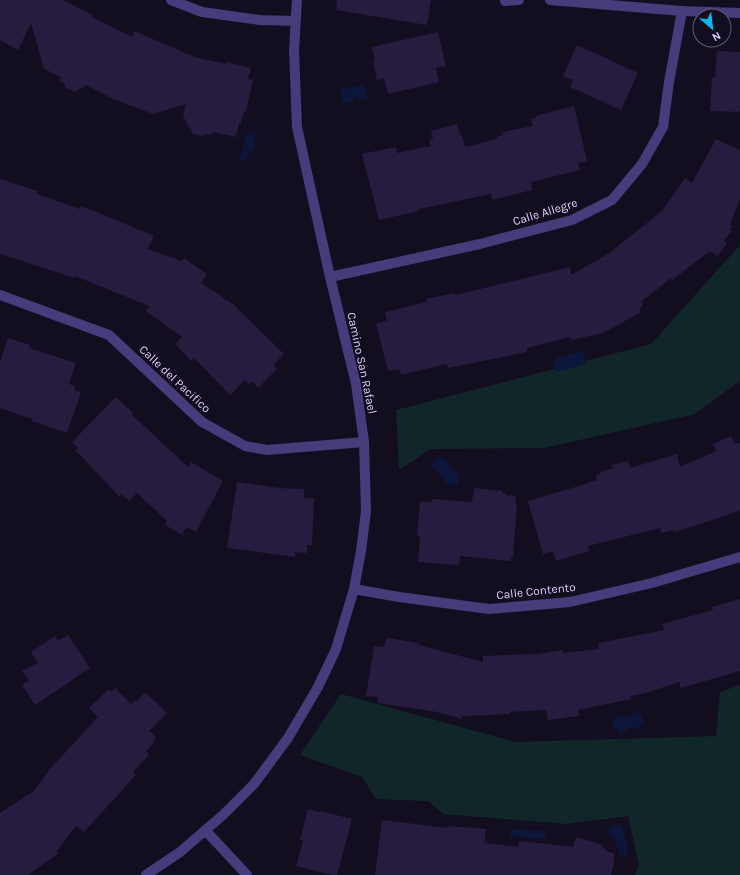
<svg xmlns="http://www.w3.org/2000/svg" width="740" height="875" viewBox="0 0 740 875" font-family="Karla,sans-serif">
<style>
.green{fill:#112629}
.water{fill:#0c163a}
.building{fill:#271b3f}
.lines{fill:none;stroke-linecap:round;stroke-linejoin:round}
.minor{stroke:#473b7c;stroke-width:10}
.labels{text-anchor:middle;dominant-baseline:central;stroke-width:3.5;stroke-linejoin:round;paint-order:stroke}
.street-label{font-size:12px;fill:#dacffc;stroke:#130e1f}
</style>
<rect width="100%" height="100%" fill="#130e1f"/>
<path class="green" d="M740,245V381L695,414L544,448L431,449L399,470L396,410L651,344Z
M740,685V875H635L639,865L628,816L567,824L443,814L428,801L376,799L362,777L300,755L341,694L515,742L716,736L720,692Z"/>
<path class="water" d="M362,85L365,88L368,98L359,100L357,97L353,98L352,102L343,104L340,90Z
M247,133H255V149L250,152L246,160L240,159Z
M583,351L586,364L556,372L553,362L558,361L557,357Z
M440,457L449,462L451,469C459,473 462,478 456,485C447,486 446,483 442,477C439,473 435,470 432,466L434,460Z
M637,711L641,715L644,723L638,728L632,727L620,733L618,729L613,728L612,723L616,718L622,715L628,718Z
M622,825L628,850L625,856L621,858L615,840L610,836L608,830L611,826Z
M511,829L545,831V839L510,836Z"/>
<path class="building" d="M0,0H63L93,15L92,17L132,37L134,31L197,58L227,64V62L251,68L248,79L253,80L246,111H244L241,124L239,123L236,137L213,132L212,135L206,134L203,136L193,134L183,116L186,104L153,114L111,98L86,85L75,92L65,87V84L59,81L61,77L44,69L31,23L18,50L0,40Z
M337,0H431L427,25L336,10Z
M438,32L446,66L436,68L439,82L388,94L384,78L377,80L373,61H375L372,47Z
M577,45L638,73L621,110L570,87L573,80L563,76Z
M717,51L740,52V110L739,112L710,111L712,77H715Z
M574,106L587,161L578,163L580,170L531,182L532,190L492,200L491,194L419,209V211L379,220L362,154L396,147L397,153L431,146L429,140L433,139L431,131L457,124L460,135H462L465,147L497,139V137L503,135L502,132L533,126L531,119L536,118L535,116Z
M716,139L740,150V199L730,224L732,226L730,229L732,231L724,240L727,243L718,256L710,251L672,280L671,278L641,302L643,306L639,309L641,312L603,333L571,340L570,337L527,348V352L448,368L447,364L401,375L399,369L388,371L376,323L387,321L385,312L427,302L426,299L455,293V295L468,292L570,267L571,275L608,254L662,211L685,178L692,183Z
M0,179L38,191L37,194L80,209L81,206L99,213L154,236L148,249L182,261L184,258L207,274L201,283L233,304L284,354L273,365L277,369L258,388L253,382L249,384L245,380L230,395L194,358L191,361L175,344L182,337L146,311L149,306L75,276V278L0,254Z
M8,338L30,345L29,348L76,363L69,384L75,386L74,390L81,392L67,433L32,421V419L0,408V362Z
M116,397L133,413L131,414L188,467L191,462L223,481L196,532L186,527L182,535L165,525L167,521L137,493L129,501L121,494L119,496L75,450L78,448L72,442Z
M731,436L735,444L740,443V510L704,523L674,532L673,530L662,533L660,528L588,546L590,551L556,561L553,551L543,554L528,501L589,483V482L597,480L596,475L601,473L600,472L613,468L612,465L628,461L630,468L677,454L680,467L716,451L713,444Z
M237,482L279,488L304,489V498H314L312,545H307V553L295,552V557L227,548Z
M474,488L502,491V493H506V495L516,496L515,505L517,504L513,557H511V561L460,556L459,565L418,562L420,536H417L420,501L432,502L433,499L472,502Z
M740,599V671L681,688L679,682L646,693L630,696L631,699L578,710L579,716L548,720L546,710L510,712V714L462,716V719L437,712L377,703L378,697L366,696L374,646L384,647L387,638L419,643V645L483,662V656L537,654L563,650V653L599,649L598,643L664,630L662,624L713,610L712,607Z
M68,635L90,668L35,705L22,685L29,681L22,671L38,663L31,652L55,636L58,641Z
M115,688L131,704L135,700L136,702L145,692L167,713L149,731L156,737L153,741L154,742L146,751L149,755L133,772L136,775L84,832L76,826L57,851L58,854L28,875H0V813L34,791L50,769L98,717L89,708L109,689L111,692Z
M308,809L319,812L320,811L352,819L337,875H332L296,866L303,841L300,840Z
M382,820L448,828V826L486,829L484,843L518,847L519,841L573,847L576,837L603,845V848L606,849V851L615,854L613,859L615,860L611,875H375Z"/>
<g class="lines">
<path class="minor" d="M171,0L202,12L260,20L295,21
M550,0L682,11L740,13
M505,1L519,0
M330,277L480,244L572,220L612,200L642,164L663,127L669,82L682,11
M0,295L109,335L202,422L245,446L267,450L364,442
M354,589L399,597L489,609L570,602L652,583L740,557
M206,831L247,875
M146,875L180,852L223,815L254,784L288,738L318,687L336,649L354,589L361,551L366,511L364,442L356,384L330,277L297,127L294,50L297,0"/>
</g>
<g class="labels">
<g class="street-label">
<text transform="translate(545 212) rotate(-17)">Calle Allegre</text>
<text transform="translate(362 363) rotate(78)">Camino San Rafael</text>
<text transform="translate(175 379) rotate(43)">Calle del Pacifico</text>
<text transform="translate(536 591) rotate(-6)">Calle Contento</text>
</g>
</g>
<g transform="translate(712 28) rotate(152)"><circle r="19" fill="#130e1f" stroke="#635b77"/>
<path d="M0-3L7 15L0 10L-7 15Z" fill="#0db5ea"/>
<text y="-6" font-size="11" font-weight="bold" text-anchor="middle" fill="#dacffc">N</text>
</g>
</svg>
